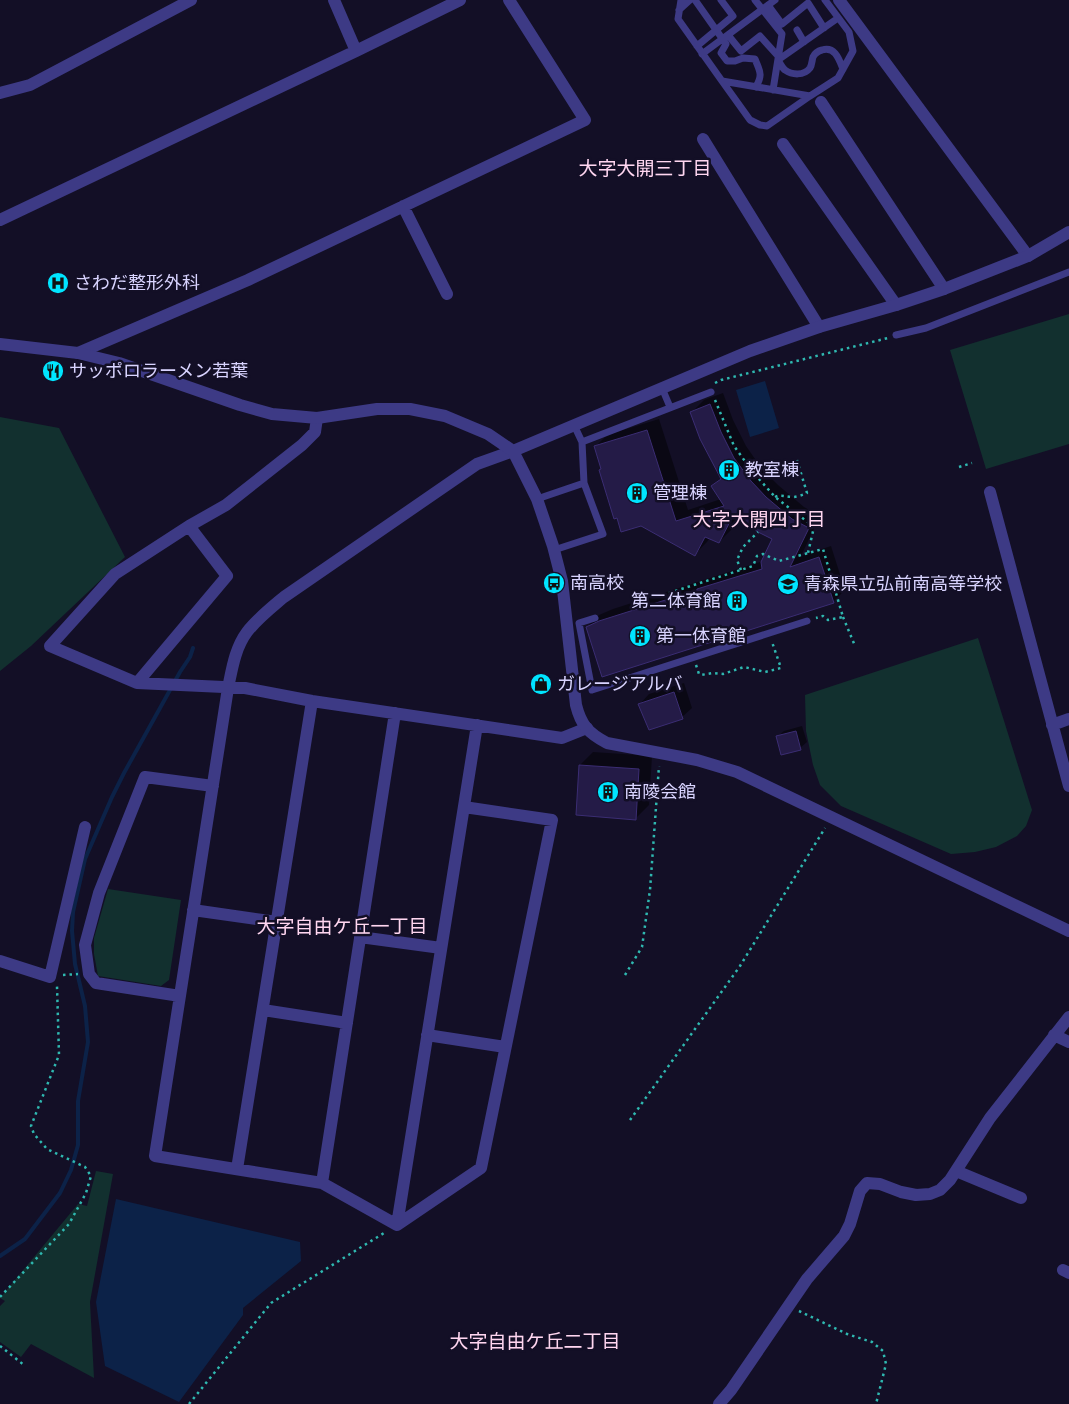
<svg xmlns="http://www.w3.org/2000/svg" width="1069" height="1404" viewBox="0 0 1069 1404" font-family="Helvetica,'Noto Sans JP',sans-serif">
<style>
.green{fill:#12302f}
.water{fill:#0c2248}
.shadow{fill:#0007}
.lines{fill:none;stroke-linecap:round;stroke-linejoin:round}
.stream{stroke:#0c2248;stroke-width:4}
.building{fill:#241b47;stroke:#3b2d73}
.path{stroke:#2fb8b0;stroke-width:2.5;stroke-dasharray:2.5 4;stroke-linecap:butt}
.service{stroke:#3d3a85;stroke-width:7}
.minor{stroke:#3d3a85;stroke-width:12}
.tertiary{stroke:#3d3a85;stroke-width:12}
.labels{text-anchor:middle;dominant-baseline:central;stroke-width:5;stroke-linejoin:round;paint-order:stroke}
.poi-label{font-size:18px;fill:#d9d4ff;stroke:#130f26;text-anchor:start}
.neighbourhood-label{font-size:19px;fill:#ffd6f0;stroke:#130f26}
</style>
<rect width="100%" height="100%" fill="#130f26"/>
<path class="green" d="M1069,314V444L986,469L950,350Z
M0,417L59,428L125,557L31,646L0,671Z
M978,638L1032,810L1026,826L1017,836L996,847L975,852L951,854L841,806L820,785L813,765L806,731L805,695Z
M108,889L181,900L169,980L161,986L98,976L94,954V938Z
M96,1171L113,1174L90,1302L94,1378L31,1344L21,1357L0,1342V1306L5,1301L0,1298L78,1204L87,1206Z"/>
<path class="water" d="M765,381L779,428L750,437L736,390Z
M116,1199L300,1242L301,1261L243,1308V1315L179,1402L105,1366L96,1302Z"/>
<path class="shadow" d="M723,393L733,420L746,446L762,469L778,485L804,507L820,516L801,556L831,546L845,590L833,602L587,627L599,615L613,609L763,561L774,539L738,515L731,530L719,542L710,537L707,542L695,554L641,525L602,469L595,447L607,435L659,419L688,510L721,499L712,486L722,477L692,412L704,400Z
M684,683L692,708L682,717L640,704L649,694Z
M802,726L807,742L800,748L777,737L784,731Z
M593,752L652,756L649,805L636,818L580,765Z"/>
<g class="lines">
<path class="stream" d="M0,1256L25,1239L60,1193L71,1170L78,1145V1101L88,1042L85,1006L75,964L72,931L73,912L85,859L112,797L124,773L180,672L190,657L193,648"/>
</g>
<path class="building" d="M710,404L721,432L734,458L751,481L766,497L792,519L809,528L790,567L819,557L834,603L602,677L586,627L599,621L697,590V589L762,569L761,562L772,539L758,532L734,514L719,543L705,537L695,556L641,526L621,532L617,518L614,519L599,470L601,469L594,446L647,430L676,521L724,506L711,486L721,479L700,439L690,412Z
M674,692L683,719L649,730L638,704Z
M796,731L801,750L781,755L776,736Z
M579,765L639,769L636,820L576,815Z"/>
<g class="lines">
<path class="path" d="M715,383L721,380L888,338
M715,400L734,446L752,471L775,497L814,527L808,553
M959,467L972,463
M775,497C781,494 786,497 793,497C797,497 802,495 807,493L797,460
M741,570L737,560L743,547L758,532
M669,593L753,566L757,556L763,554L779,561L823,549L843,617L828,620L823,616L816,618
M843,617L855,646
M696,665L699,674L701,675L713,673L723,674L744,667L765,672L781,668L772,642
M63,975L78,974
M625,975L642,947L650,890L659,766
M630,1120L740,966L825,828
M0,1297L69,1224L86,1193L91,1176L85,1167L47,1149L34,1134L31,1126L59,1055L57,986
M799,1311L847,1334L872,1342L883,1351L886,1364L876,1404
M0,1346L24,1365
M189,1404L271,1303L384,1233"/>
<path class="service" d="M681,0L678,19L722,81L810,96L838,78L853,51L849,32L825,0
M695,0L726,44L721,53L727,61H735L743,58L755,59C760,72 763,74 756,87
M755,0L782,34L773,90
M768,5L782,24L808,3L824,28
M679,10L690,0
M838,18L778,60C780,63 782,68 785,70C792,75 804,76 810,68C812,65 812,60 813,57C815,53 818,51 822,50C835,46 839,59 843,69
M797,30L804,42
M728,35L741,51L760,36L778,56
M697,46L733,16L721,0
M702,54L775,0
M722,81L750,120L760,125L767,126L810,96
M896,335L926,328L1069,272
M662,388L670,407
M582,442L711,392
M537,499L584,483
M554,550L603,534L584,483L582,442L574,425
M595,618L579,623L592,690L807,621"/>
<path class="minor" d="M334,0L356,51
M839,0L1028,256
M0,93L30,85L191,0
M821,102L944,289
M703,139L819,327
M783,144L896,305
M403,206L447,294
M0,220L356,51L460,0
M78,353L248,280L585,120L509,0
M990,492L1069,786
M189,526L226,505L302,445L315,432L317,418
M137,683L227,576L189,526L115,574L50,646L137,683L245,688L312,701L562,738L587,728
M1052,725L1069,719
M193,910L277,922
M360,937L441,948
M0,961L50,977L85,827
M180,996L96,983L89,974L85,945L99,893L145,777L213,786
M263,1010L347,1023
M427,1035L505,1047
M1054,1035L1069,1042
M237,1169L312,701
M956,1171L1021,1198
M322,1183L395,713
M397,1225L322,1183L155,1156L228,688C232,669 235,648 247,632C257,619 271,608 284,597L477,464L513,451
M397,1225L481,1168L552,820L464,807
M397,1225L477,725
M1063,1270L1069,1273
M719,1404L731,1390L807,1279L844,1236L850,1224L860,1191L867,1183L880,1184L901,1192L916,1195L930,1194L940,1190L950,1180L990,1118L1069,1017"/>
<path class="tertiary" d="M0,344L78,353L119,363L240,405L272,414L317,418L377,409H410L445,416L488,434L513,451L537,499L553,546L562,581L576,705C581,725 588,733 607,743L697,760L737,772L1069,931
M513,451L750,351L819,327L896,305L944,289L1028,256L1069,232"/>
</g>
<defs>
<g id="hospital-disc" transform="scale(1.125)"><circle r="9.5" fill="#00e5ff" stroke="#130f26"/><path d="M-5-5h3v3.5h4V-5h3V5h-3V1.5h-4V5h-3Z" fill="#111"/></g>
<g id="restaurant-disc" transform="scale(1.125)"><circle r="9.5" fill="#00e5ff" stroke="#130f26"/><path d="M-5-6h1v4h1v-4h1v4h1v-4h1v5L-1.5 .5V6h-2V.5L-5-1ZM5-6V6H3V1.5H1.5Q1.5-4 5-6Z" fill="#111"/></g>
<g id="building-disc" transform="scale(1.125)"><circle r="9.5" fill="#00e5ff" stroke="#130f26"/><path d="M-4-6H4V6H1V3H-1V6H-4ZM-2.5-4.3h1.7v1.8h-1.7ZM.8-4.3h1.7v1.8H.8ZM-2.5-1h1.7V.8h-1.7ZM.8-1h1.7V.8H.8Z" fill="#111"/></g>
<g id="bus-disc" transform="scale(1.125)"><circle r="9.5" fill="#00e5ff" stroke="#130f26"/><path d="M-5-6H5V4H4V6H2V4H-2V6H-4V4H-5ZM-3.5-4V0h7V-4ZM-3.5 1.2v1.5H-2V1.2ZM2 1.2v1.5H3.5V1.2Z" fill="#111"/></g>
<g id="school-disc" transform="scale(1.125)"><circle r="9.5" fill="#00e5ff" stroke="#130f26"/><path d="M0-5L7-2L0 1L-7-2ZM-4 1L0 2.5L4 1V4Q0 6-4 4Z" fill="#111"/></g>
<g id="shop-disc" transform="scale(1.125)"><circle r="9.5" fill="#00e5ff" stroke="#130f26"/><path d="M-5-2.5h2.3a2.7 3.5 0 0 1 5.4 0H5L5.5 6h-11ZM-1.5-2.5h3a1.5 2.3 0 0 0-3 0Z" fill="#111"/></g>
</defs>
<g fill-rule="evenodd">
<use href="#hospital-disc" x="58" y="283"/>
<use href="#restaurant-disc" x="53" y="371"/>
<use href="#building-disc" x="729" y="470"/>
<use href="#building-disc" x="637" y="493"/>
<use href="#bus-disc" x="554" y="583"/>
<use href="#school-disc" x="788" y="584"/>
<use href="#building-disc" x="737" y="601"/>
<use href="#building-disc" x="640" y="636"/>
<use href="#shop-disc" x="541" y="684"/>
<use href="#building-disc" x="608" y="792"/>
</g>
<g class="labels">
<g class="poi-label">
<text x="74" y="283">さわだ整形外科</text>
<text x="69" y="371">サッポロラーメン若葉</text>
<text x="745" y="470">教室棟</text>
<text x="653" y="493">管理棟</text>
<text x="570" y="583">南高校</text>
<text x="804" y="584">青森県立弘前南高等学校</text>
<text x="721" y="601" text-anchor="end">第二体育館</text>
<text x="656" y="636">第一体育館</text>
<text x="557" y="684">ガレージアルバ</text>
<text x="624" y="792">南陵会館</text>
</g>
<g class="neighbourhood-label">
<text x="645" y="168">大字大開三丁目</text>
<text x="759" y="519">大字大開四丁目</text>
<text x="342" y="926">大字自由ケ丘一丁目</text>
<text x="535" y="1341">大字自由ケ丘二丁目</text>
</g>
</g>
</svg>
